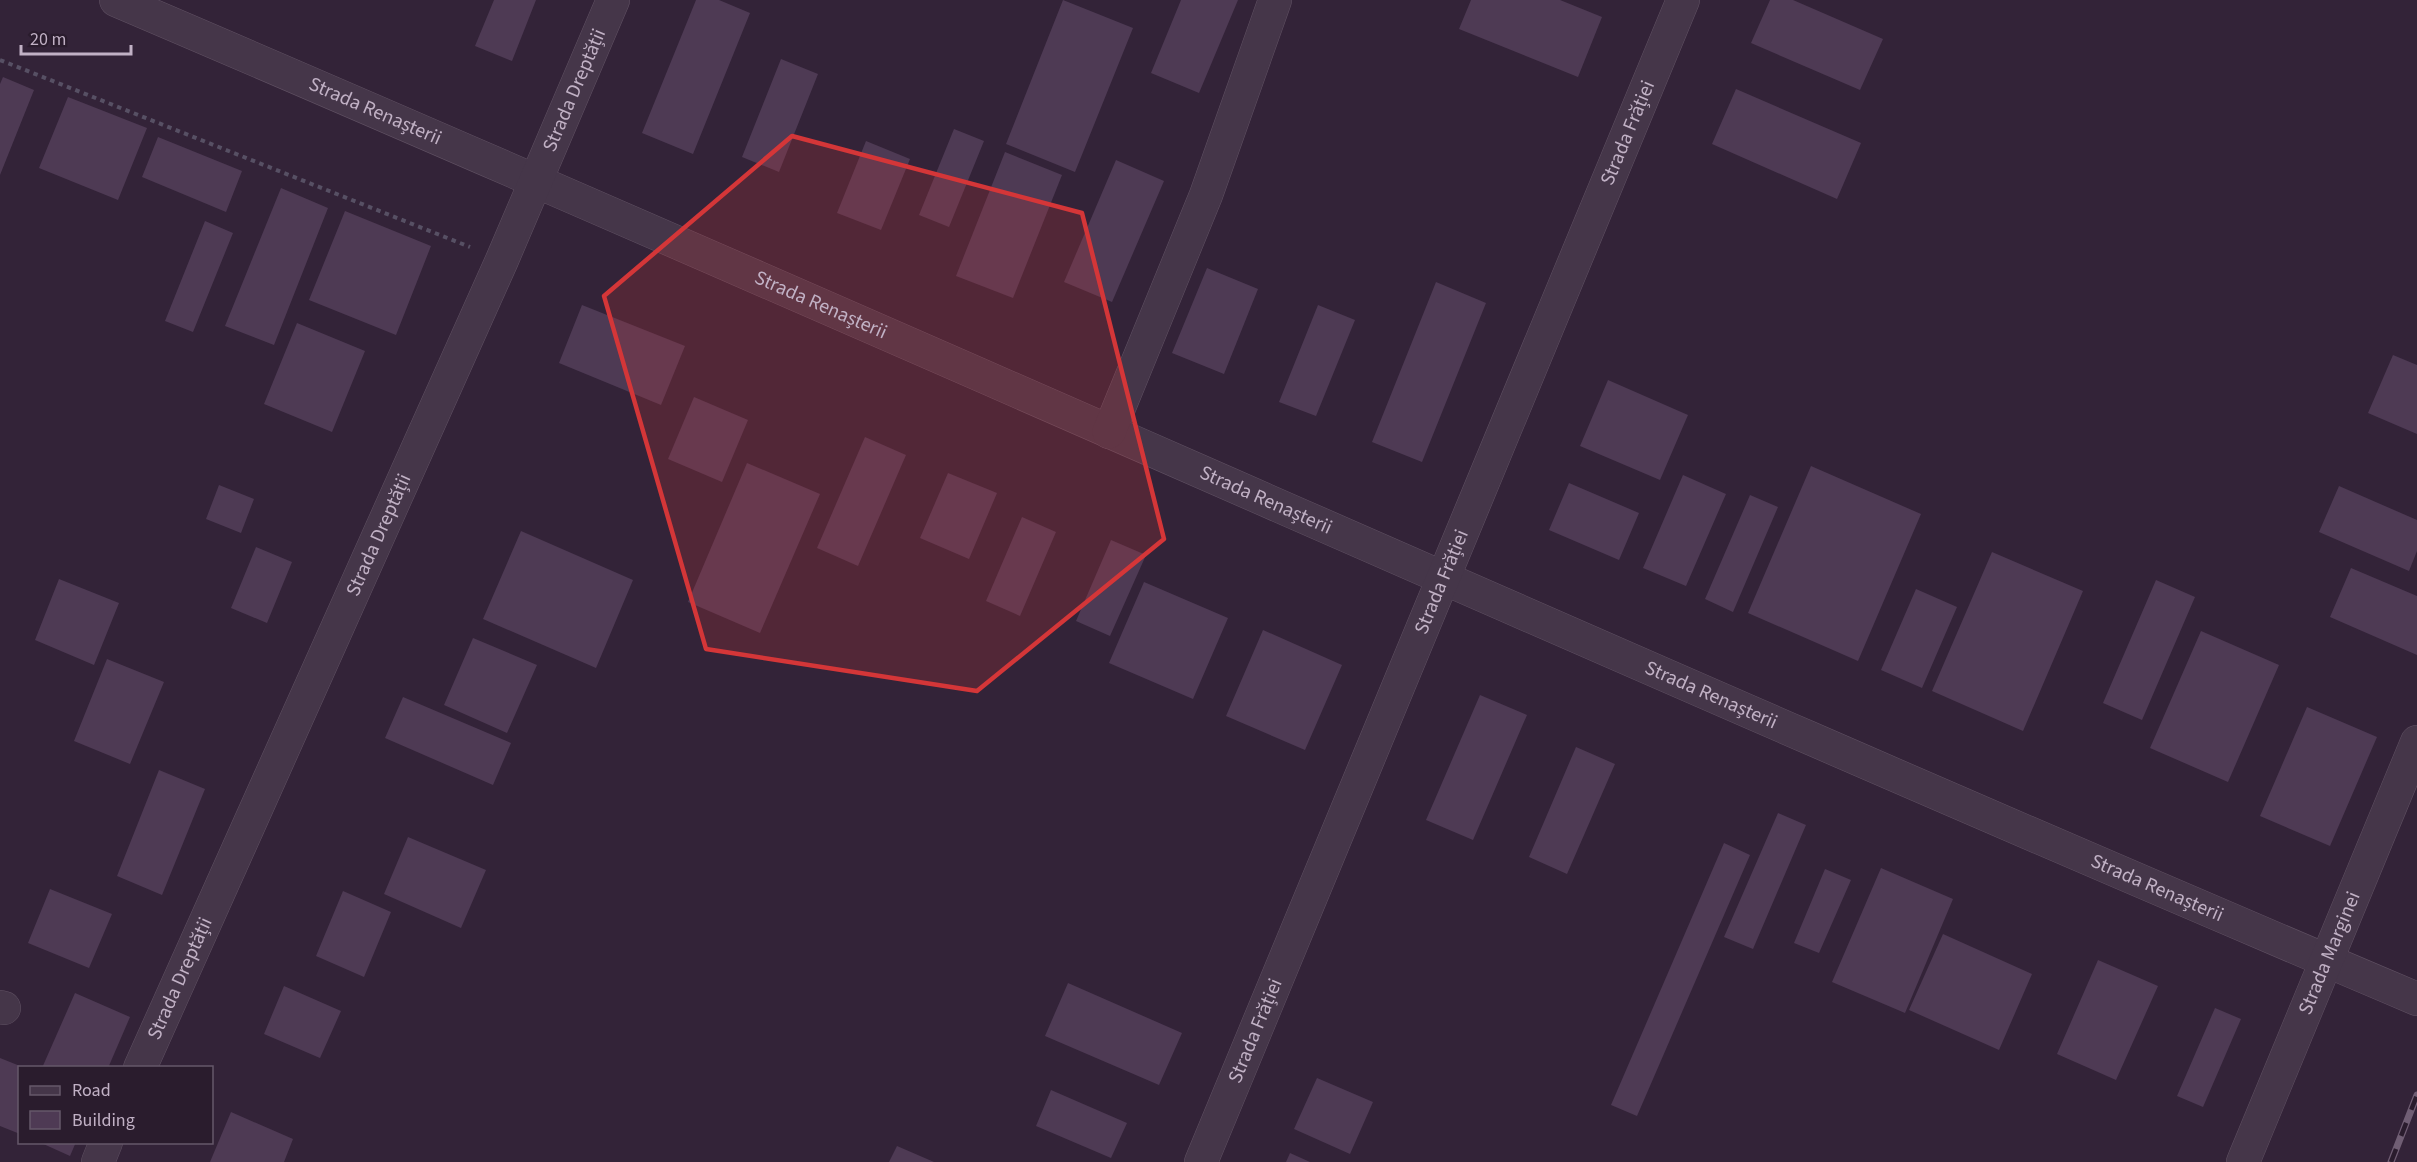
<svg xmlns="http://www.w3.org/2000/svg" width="2417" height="1162" viewBox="0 0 2417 1162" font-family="'Source Sans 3',sans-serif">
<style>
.building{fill:#4e3a54}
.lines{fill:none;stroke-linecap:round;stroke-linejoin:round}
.minor-casing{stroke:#605163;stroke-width:34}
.path{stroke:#575064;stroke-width:4;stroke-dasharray:4.5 4.5;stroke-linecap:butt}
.minor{stroke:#453649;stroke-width:33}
.rail-casing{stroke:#705e74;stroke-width:7}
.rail{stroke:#2a1c2d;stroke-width:4.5;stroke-dasharray:14;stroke-linecap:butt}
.marked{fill:#d43638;fill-opacity:0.2;stroke:#d43638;stroke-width:4.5;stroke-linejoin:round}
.labels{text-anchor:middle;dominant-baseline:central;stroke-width:4.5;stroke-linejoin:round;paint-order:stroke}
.street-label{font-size:20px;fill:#c1b1c5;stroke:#2a1c2d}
</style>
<rect width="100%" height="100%" fill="#332338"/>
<path class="building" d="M494,0H536L512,61L475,46Z
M696,0H719L750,13L693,154L642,133Z
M1063,0L1133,28L1075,172L1006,144Z
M1181,0H1238L1199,93L1151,73Z
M1471,0H1560L1602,17L1578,77L1459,29Z
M1770,0H1793L1883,39L1860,90L1751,43Z
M781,59L818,74L779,172L742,157Z
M3,77L34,90L0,175V84Z
M1736,89L1861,143L1837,199L1712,144Z
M68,97L147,128L118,200L39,168Z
M954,129L984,141L949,227L919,215Z
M158,137L242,171L226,212L142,177Z
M866,141L910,159L881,230L837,213Z
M1005,152L1062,175L1013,298L956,276Z
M1116,160L1164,181L1112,302L1064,282Z
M281,188L328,208L274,345L225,326Z
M345,211L431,246L396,335L309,300Z
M205,221L233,233L193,332L165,321Z
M1207,268L1258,289L1224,374L1172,353Z
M1436,282L1486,303L1422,462L1372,442Z
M582,305L685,346L661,405L559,363Z
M1318,305L1355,320L1316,416L1279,402Z
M297,323L365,351L332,432L264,404Z
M2393,355L2417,365V434L2368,413Z
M1608,380L1688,415L1660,480L1580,446Z
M694,397L748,420L722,482L668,459Z
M865,437L906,455L858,566L817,548Z
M747,463L820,494L760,633L688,602Z
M1811,466L1921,514L1858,661L1748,613Z
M948,473L997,493L969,559L920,538Z
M1683,475L1726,494L1686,586L1643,568Z
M1569,483L1639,513L1619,560L1549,530Z
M219,485L254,499L241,533L206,519Z
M2339,486L2417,520V551L2409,571L2319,532Z
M1750,495L1778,507L1733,612L1705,599Z
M1022,517L1056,532L1020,616L986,601Z
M521,531L633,580L596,668L483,619Z
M1111,540L1146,555L1110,636L1076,621Z
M256,547L292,562L267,623L231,608Z
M1992,552L2083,591L2023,731L1932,691Z
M2351,568L2417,596V655L2330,617Z
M59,579L119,603L94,665L35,640Z
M2156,580L2195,597L2142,720L2103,703Z
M1144,582L1228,618L1193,699L1109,663Z
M1916,589L1957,607L1922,688L1881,670Z
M1263,630L1342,665L1305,750L1226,716Z
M2201,631L2279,665L2228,782L2150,748Z
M473,638L537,665L507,733L444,705Z
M107,659L164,682L130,764L74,741Z
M1480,695L1527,715L1473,840L1426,820Z
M403,697L511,743L493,785L385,738Z
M2307,707L2377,737L2330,846L2260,816Z
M1576,747L1615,764L1567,874L1529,857Z
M159,770L205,789L162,895L117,876Z
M1778,813L1806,825L1753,949L1724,937Z
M408,837L486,870L461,928L384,894Z
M1724,843L1750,855L1637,1116L1611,1105Z
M1881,868L1953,899L1905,1013L1832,982Z
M1825,869L1851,880L1819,953L1794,943Z
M50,889L112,914L89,968L28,943Z
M343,891L391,912L364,977L316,956Z
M1943,934L2032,974L1999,1050L1909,1010Z
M2098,960L2158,986L2116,1080L2057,1054Z
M1068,983L1182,1033L1159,1085L1045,1036Z
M284,986L341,1011L320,1058L264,1034Z
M75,993L130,1017L108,1068H42Z
M2215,1008L2241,1019L2203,1107L2177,1096Z
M0,1058L20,1066V1134L0,1126Z
M1317,1078L1373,1102L1350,1154L1294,1129Z
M1051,1090L1127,1123L1111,1158L1036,1126Z
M231,1112L293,1139L284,1162H210Z
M39,1142H76L70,1156Z
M897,1146L934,1162H889Z
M1290,1153L1310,1162H1286Z"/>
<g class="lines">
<g class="minor-casing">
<g id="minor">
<path id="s1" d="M116,0C885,328 1647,673 2417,999"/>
<path d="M1109,432L1206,195L1275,0"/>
<path d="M0,1007L4,1008"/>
<path id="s2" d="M140,1068L502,260L613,0"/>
<path d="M98,1162L106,1142"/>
<path id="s3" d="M1201,1162L1683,0"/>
<path id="s4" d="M2243,1162L2417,742"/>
</g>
</g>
<path class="path" d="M0,60L470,247"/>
<use href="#minor" class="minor"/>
<g class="rail-casing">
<path id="rail" d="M2391,1162L2417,1095"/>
</g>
<use href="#rail" class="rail"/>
</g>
<path class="marked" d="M792,136L1082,213L1164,539L977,691L706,649L604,296Z"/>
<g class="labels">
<g class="street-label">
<text stroke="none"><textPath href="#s2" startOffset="1070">Strada Dreptății</textPath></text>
<text stroke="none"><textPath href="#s1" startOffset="282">Strada Renașterii</textPath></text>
<text stroke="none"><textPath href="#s3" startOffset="1114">Strada Frăției</textPath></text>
<text stroke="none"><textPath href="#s1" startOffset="768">Strada Renașterii</textPath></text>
<text stroke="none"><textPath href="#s1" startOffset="1254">Strada Renașterii</textPath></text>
<text stroke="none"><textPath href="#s2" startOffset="584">Strada Dreptății</textPath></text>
<text stroke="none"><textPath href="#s3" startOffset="628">Strada Frăției</textPath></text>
<text stroke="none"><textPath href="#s1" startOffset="1740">Strada Renașterii</textPath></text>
<text stroke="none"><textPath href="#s1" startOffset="2226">Strada Renașterii</textPath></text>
<text stroke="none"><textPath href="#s4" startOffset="226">Strada Marginei</textPath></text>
<text stroke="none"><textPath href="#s2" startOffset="98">Strada Dreptății</textPath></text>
<text stroke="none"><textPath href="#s3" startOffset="142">Strada Frăției</textPath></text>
</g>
</g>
<rect x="18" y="1066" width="195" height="78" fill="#2a1c2d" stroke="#66586a" stroke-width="1.5"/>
<rect x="30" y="1086" width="30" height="9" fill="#453649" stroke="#66586a" stroke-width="1.5"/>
<text x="72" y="1096" font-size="18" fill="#c1b1c5">Road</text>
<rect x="30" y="1111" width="30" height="18" fill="#4e3a54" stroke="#66586a" stroke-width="1.5"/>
<text x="72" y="1126" font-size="18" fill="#c1b1c5">Building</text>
<path d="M21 45v9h110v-9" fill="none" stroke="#c1b1c5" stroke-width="3"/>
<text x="30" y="45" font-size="18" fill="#c1b1c5" stroke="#2a1c2d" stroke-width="4.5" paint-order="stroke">20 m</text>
</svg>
